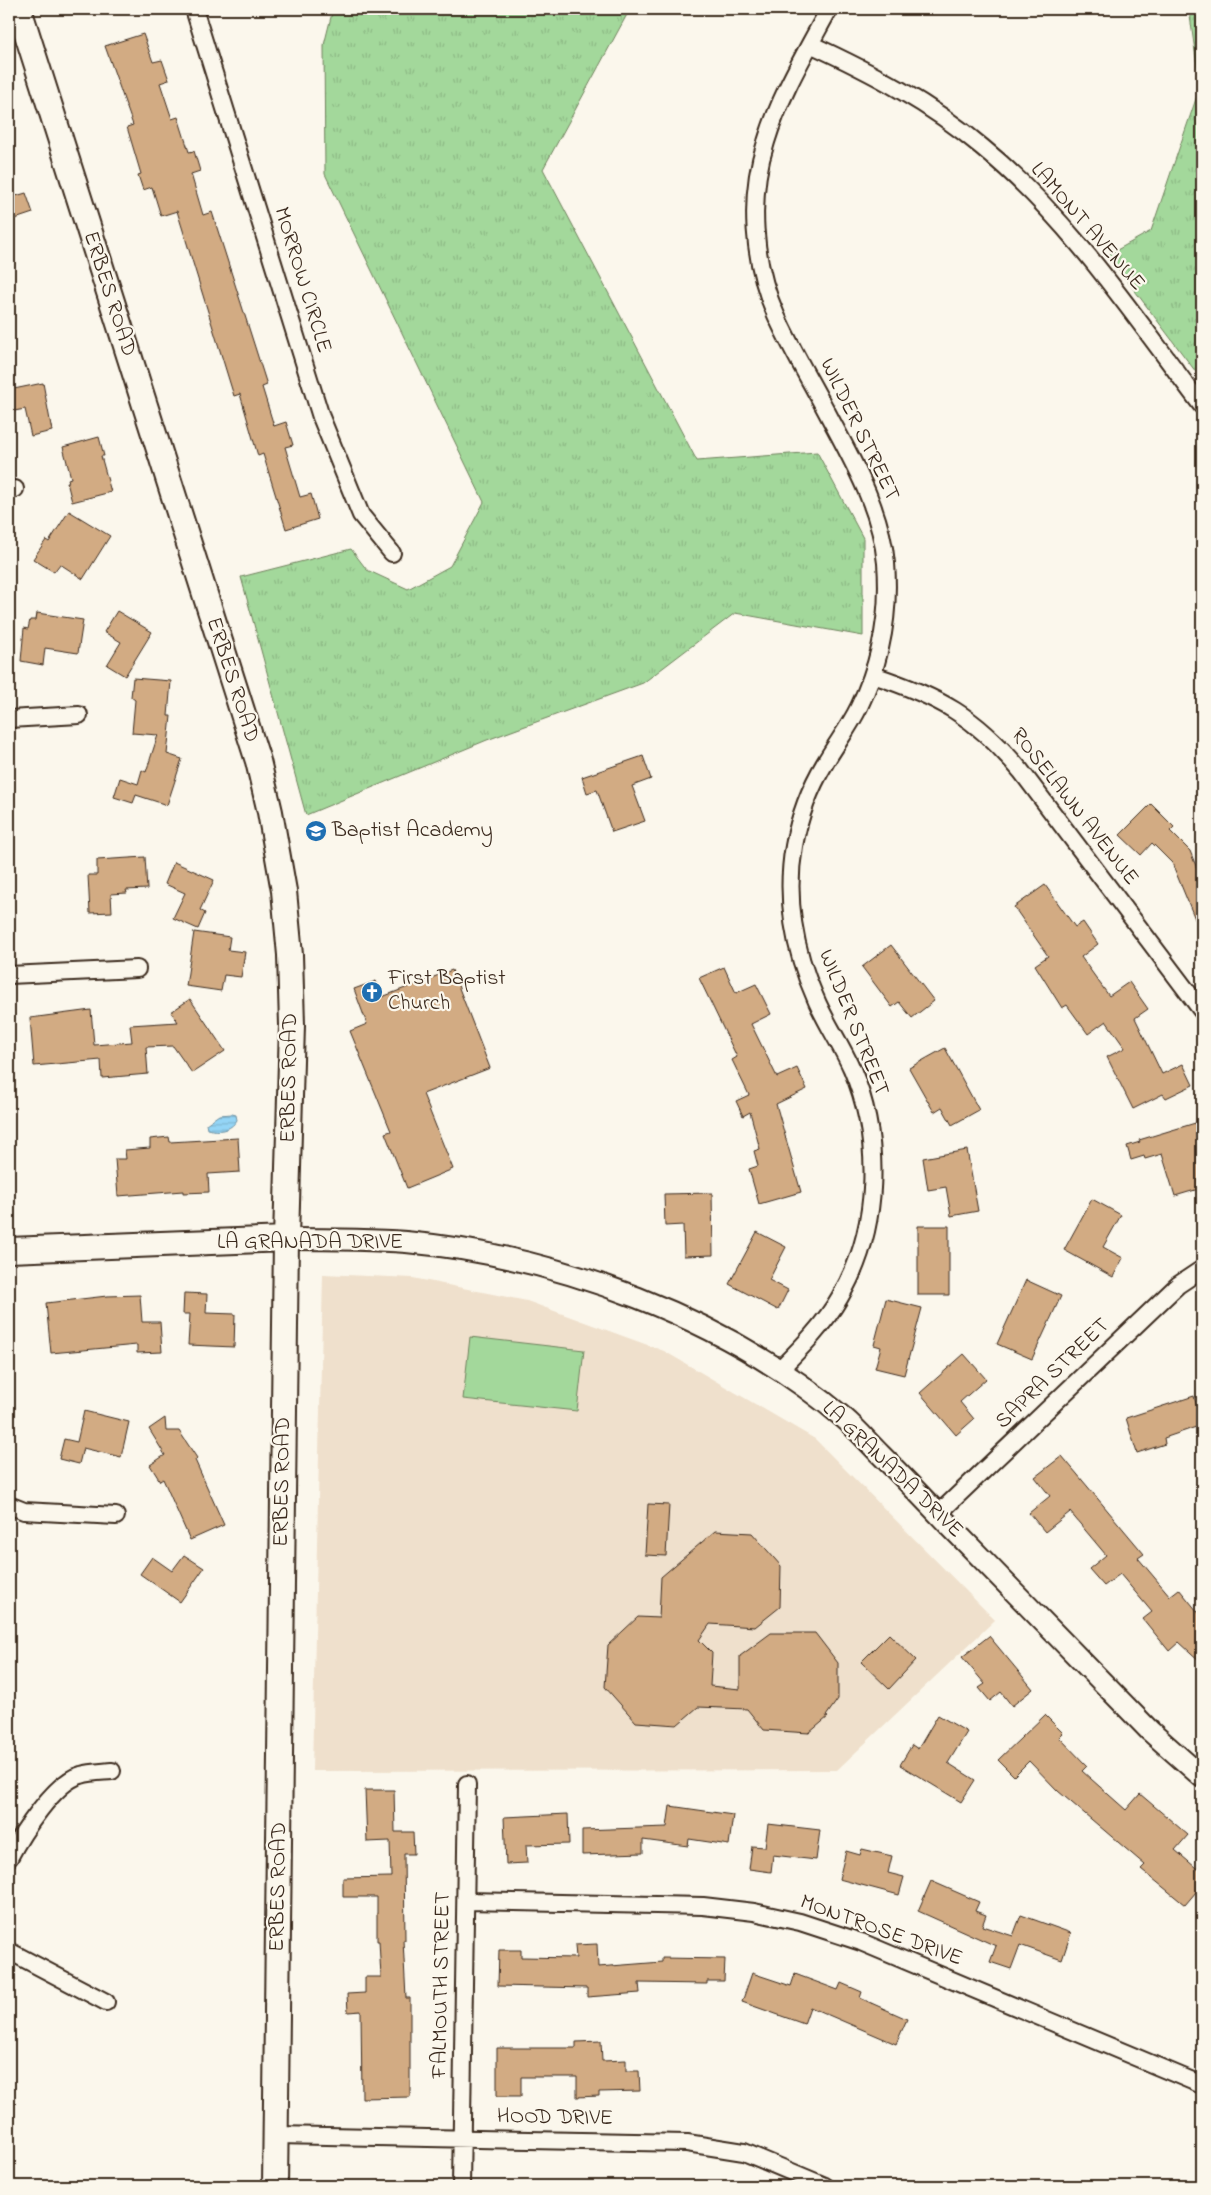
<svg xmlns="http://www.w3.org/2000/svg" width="1211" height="2195" viewBox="0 0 1211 2195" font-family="'Indie Flower',sans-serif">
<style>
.built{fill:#efe0cc}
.grass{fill:url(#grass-tufts);stroke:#6f815c}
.garden{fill:#a3d89b;stroke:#6f815c}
.water{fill:url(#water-rules);stroke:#7091a0}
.building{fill:#d2ab83;stroke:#3b2a1e}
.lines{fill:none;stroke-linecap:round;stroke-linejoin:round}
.minor-casing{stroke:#3b2a1e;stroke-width:20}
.tertiary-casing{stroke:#3b2a1e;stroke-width:24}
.secondary-casing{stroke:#3b2a1e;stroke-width:28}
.minor{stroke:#fbf7ec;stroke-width:16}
.tertiary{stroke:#fbf7ec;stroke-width:20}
.secondary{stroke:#fbf7ec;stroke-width:24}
.labels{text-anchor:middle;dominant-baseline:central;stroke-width:4.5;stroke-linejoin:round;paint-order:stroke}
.street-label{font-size:22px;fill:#3b2a1e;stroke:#fbf7ec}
.poi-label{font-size:22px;fill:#3b2a1e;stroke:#fbf7ec;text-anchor:start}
</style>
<defs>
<pattern id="grass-tufts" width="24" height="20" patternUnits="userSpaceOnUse" patternTransform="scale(1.25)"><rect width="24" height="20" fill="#a3d89b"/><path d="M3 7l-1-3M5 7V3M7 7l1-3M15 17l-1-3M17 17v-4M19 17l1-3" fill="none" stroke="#8dba85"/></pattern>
<pattern id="water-rules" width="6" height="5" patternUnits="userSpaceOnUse" patternTransform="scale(1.25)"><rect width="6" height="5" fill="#94d5f6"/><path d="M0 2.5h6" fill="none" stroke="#80b7d2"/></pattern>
</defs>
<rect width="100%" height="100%" fill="#fbf7ec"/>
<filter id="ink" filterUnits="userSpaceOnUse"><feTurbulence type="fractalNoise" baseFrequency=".02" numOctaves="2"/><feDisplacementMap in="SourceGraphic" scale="10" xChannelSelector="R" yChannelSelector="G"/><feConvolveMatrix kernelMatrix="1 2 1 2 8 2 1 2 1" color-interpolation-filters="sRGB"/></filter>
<g filter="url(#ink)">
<path class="built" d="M323,1274L413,1278L527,1301L664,1351L815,1439L995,1620L837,1770L312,1771Z"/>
<path class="grass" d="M333,9H630L543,169L697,461L817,452L863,538V636L735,613L643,683L487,740L306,815L241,577L351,549L367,570L408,589L450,566L484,502L325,174L324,45Z
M1189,9H1202V380L1108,255L1151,231L1200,87Z"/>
<path class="garden" d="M470,1337L584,1350L577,1411L463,1399Z"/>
<path class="water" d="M232,1114L236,1115L237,1120C230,1131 219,1132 207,1129L206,1124L219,1115Z"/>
<path class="building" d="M143,34L153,62L162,60L169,80L160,83L172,119L178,117L189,152L194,151L200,171L191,174L203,215L212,212L267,385L262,387L274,426L286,422L293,445L285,447L300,497L311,494L318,519L286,529L263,454L258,456L240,394L234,396L177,211L161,216L152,187L143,190L138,175L141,174L127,127L133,125L105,46Z
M26,193L33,213L9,221V198Z
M43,383L52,431L31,436L25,409L9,412V390Z
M99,437L104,456H101L111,492L72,502L67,482H69L68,479L71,478L63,447Z
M69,511L110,536L83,579L60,564L54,572L33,559L46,540L49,542Z
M117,611L152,632L125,676L107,665L121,642L104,632Z
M37,613L83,620L78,653L45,648L43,665L21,661L24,628L28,629L30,620H36Z
M133,678L171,681L168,716H171L167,754L182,759L167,805L136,795L133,803L114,797L120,778L138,784L142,770L146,772L158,735L132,733L135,700L131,697Z
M643,756L651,779L632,786L645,821L612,832L597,790L587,793L582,777Z
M1151,804L1174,827L1170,831L1190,851L1202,881V936L1172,863L1152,843L1141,855L1120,835Z
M145,857L147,889L126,890L127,893L111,894L112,912L90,913L88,875H97V860Z
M174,862L214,880L200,910L205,913L198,929L173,918L185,893L165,884Z
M1045,885L1075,927L1083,922L1098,944L1081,957L1109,996L1129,982L1148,1009L1135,1018L1162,1074L1183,1064L1193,1085L1166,1098L1163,1094L1133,1109L1107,1057L1125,1048L1106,1021L1088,1034L1067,1005L1062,1008L1035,965L1048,956L1014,907Z
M194,932L230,937L228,950L245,952L241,977L224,975L221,991L186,986Z
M891,945L934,1001L912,1018L899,1002L892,1007L862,967Z
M724,967L736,993L756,984L771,1014L751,1024L777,1077L797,1068L807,1089L776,1104L801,1192L759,1204L749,1169L758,1166L754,1151L760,1149L750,1112L743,1116L736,1101L749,1095L732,1060L737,1057L699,978Z
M452,970L490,1068L423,1094L453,1169L407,1188L385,1133L391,1131L350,1031L367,1024L354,989L376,981L382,997Z
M190,999L225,1051L192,1073L173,1046L146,1047L148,1074L102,1078L101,1060L34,1066L30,1018L91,1010L94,1045L132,1042L130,1025L178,1022L171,1012Z
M945,1048L979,1110L952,1125L942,1107L934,1112L909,1068Z
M1202,1121V1188L1175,1196L1162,1154L1145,1159L1144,1156L1131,1160L1127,1146L1140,1142L1139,1140Z
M169,1137L170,1142L238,1138L240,1172L208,1174L209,1192L183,1193V1191L118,1196L115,1159H126L125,1150L150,1148V1139Z
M967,1150L978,1211L951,1216L946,1187L928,1190L923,1158Z
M712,1193L713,1255L684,1256L683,1225L665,1226L664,1194Z
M1092,1199L1121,1215L1103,1247L1123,1258L1113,1277L1064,1250Z
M918,1226H949V1295H918Z
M757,1232L786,1247L769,1280L788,1290L778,1310L729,1284Z
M1026,1280L1061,1296L1032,1359L997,1344Z
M184,1293L207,1294L206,1313L235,1314L234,1347L188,1345L190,1314H183Z
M140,1295L142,1322H160L162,1352L137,1353V1345L51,1353L46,1303L107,1296Z
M886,1299L922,1308L904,1375L875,1368L881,1347L874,1345Z
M964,1354L986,1379L960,1402L974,1419L956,1435L920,1393Z
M1194,1396L1202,1425L1164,1438L1165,1444L1137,1453L1126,1418Z
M84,1411L129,1422L121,1457L83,1448L79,1464L59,1459L64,1439L77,1442Z
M165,1418L166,1431H179L197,1458L195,1460L224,1525L190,1540L163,1479L160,1481L150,1465L165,1455L149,1429Z
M1062,1456L1144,1554L1138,1558L1170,1596L1179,1589L1202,1617V1663L1179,1642L1169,1651L1143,1619L1152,1612L1120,1574L1104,1586L1089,1569L1106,1555L1070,1512L1045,1532L1029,1513L1050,1496L1035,1477Z
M648,1504L669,1505L666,1556L645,1555Z
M715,1531L752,1533L781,1566L780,1607L755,1627L710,1624L699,1640L712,1653L710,1686L740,1689V1656L771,1633H815L838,1663V1699L826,1716L828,1717L809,1733L764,1730L747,1709L698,1707L677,1725L636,1722L605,1687L608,1645L638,1617L659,1618L661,1577Z
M184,1555L204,1568L180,1602L140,1574L152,1557L172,1571Z
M889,1634L916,1660L889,1689L861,1662Z
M989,1636L1033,1689L1012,1706L1001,1692L990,1701L979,1688L985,1684L962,1657Z
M938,1715L967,1732L948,1763L975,1780L961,1802L900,1765L912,1745L918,1749Z
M1045,1715L1063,1733L1059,1737L1087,1766L1082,1771L1126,1810L1140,1794L1188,1835L1175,1850L1202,1873V1885L1185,1905L1141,1869L1145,1865L1058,1791L1029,1761L1014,1776L998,1760Z
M365,1790H394L395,1832H413L414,1854H404L405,1940H403L406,1998H410V2097L362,2098L361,2011L348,2012L347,1994L365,1993V1977H381L379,1941H377V1897H343V1878L391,1877L390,1841L367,1842Z
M670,1806L733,1815L729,1845L689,1839L688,1846L643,1840V1853L582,1855V1830L667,1827Z
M568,1814L569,1844L526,1845L527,1863L506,1864L504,1817Z
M768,1824L820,1830L816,1860L773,1855L771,1872L749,1869L752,1846L765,1847Z
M862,1849L892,1856L888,1873L904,1877L899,1895L839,1879L846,1851L860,1855Z
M931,1881L979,1902L975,1911L986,1915L982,1926L1013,1936L1021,1915L1071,1933L1062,1960L1020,1945L1011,1969L990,1962L996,1946L918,1911Z
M597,1944L598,1967L662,1962V1958L725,1959L724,1981H707V1984L639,1983L640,1993L587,1997V1988L498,1986L499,1950H521V1957L576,1958L575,1945Z
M752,1973L791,1986L795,1974L838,1990L841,1983L862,1992L860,1998L907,2019L896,2044L810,2007L804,2024L742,2002Z
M601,2041L602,2061L626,2060V2071H639L640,2091L599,2092V2096L577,2097V2077H521V2096H497V2048H576V2042Z"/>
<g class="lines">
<g class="minor-casing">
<path id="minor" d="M194,9L321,417L361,515L392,553
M810,44C871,72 930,103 982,147C1070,219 1134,316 1202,406
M9,490L15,489
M873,675C940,697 975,716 1021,771L1202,1011
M9,719L79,715
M9,975L137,969
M779,1370C802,1347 824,1325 840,1297C880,1229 882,1140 852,1069C841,1044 825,1022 815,997C794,950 785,897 794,846C799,818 810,788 825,763C836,744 850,726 859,707C881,662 890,613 886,563C881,511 855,465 831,420C813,385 792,351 776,315C753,263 748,197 766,142C780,95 806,52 829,9
M9,1505L24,1511L116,1516
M938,1514L1178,1285L1202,1269
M9,1858C21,1835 55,1781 81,1775C91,1772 102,1772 112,1771
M466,1901L703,1906L754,1912L800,1922L861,1942L1202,2085
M9,1951L106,2002
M276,2135L687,2143L744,2152L825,2186
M461,2186L467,1784"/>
</g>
<g class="tertiary-casing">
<path id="tertiary" d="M286,1239C326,1239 366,1239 406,1242C558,1256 726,1318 844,1418C857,1429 869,1443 881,1455C903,1477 925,1500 946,1522C1014,1592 1082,1662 1150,1731L1202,1777"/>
</g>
<g class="secondary-casing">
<path id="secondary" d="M19,9L258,761L270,812L284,891L290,955L292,1025L286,1239L275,2186
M9,1250L286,1239"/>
</g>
<use href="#minor" class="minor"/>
<use href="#tertiary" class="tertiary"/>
<use href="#secondary" class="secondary"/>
</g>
</g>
<defs>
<g id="school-disc" transform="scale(1.125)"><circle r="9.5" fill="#1f6fb2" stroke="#fbf7ec"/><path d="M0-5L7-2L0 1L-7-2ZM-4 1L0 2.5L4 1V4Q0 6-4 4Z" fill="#fff"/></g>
<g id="church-disc" transform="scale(1.125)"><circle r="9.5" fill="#1f6fb2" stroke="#fbf7ec"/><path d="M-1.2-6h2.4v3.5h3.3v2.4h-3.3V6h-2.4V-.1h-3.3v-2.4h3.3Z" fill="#fff"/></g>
</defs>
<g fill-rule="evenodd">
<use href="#school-disc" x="316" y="831"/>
<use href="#church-disc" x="372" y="992"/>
</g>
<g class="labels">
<g class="street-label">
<text transform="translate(1087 227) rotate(49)">LAMONT AVENUE</text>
<text transform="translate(302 280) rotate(73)">MORROW CIRCLE</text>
<text transform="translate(109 294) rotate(72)">ERBES ROAD</text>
<text transform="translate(859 430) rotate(64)">WILDER STREET</text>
<text transform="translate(232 680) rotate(72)">ERBES ROAD</text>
<text transform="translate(1074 807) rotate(52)">ROSELAWN AVENUE</text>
<text transform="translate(853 1023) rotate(68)">WILDER STREET</text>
<text transform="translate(290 1078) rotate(-89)">ERBES ROAD</text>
<text x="310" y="1243">LA GRANADA DRIVE</text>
<text transform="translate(1053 1374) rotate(-44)">SAPRA STREET</text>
<text transform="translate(892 1470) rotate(44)">LA GRANADA DRIVE</text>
<text transform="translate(283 1482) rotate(-89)">ERBES ROAD</text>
<text transform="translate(279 1887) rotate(-89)">ERBES ROAD</text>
<text transform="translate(881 1931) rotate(20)">MONTROSE DRIVE</text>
<text transform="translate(442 1985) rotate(-89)">FALMOUTH STREET</text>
<text transform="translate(555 2118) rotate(1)">HOOD DRIVE</text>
</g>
<g class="poi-label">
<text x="332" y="831">Baptist Academy</text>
<text x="388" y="979">First Baptist<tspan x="388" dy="25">Church</tspan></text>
</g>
</g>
<rect width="1211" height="2195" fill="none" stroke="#fbf7ec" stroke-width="30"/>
<rect x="15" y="15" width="1181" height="2165" fill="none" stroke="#3b2a1e" stroke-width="2" filter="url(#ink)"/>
</svg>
